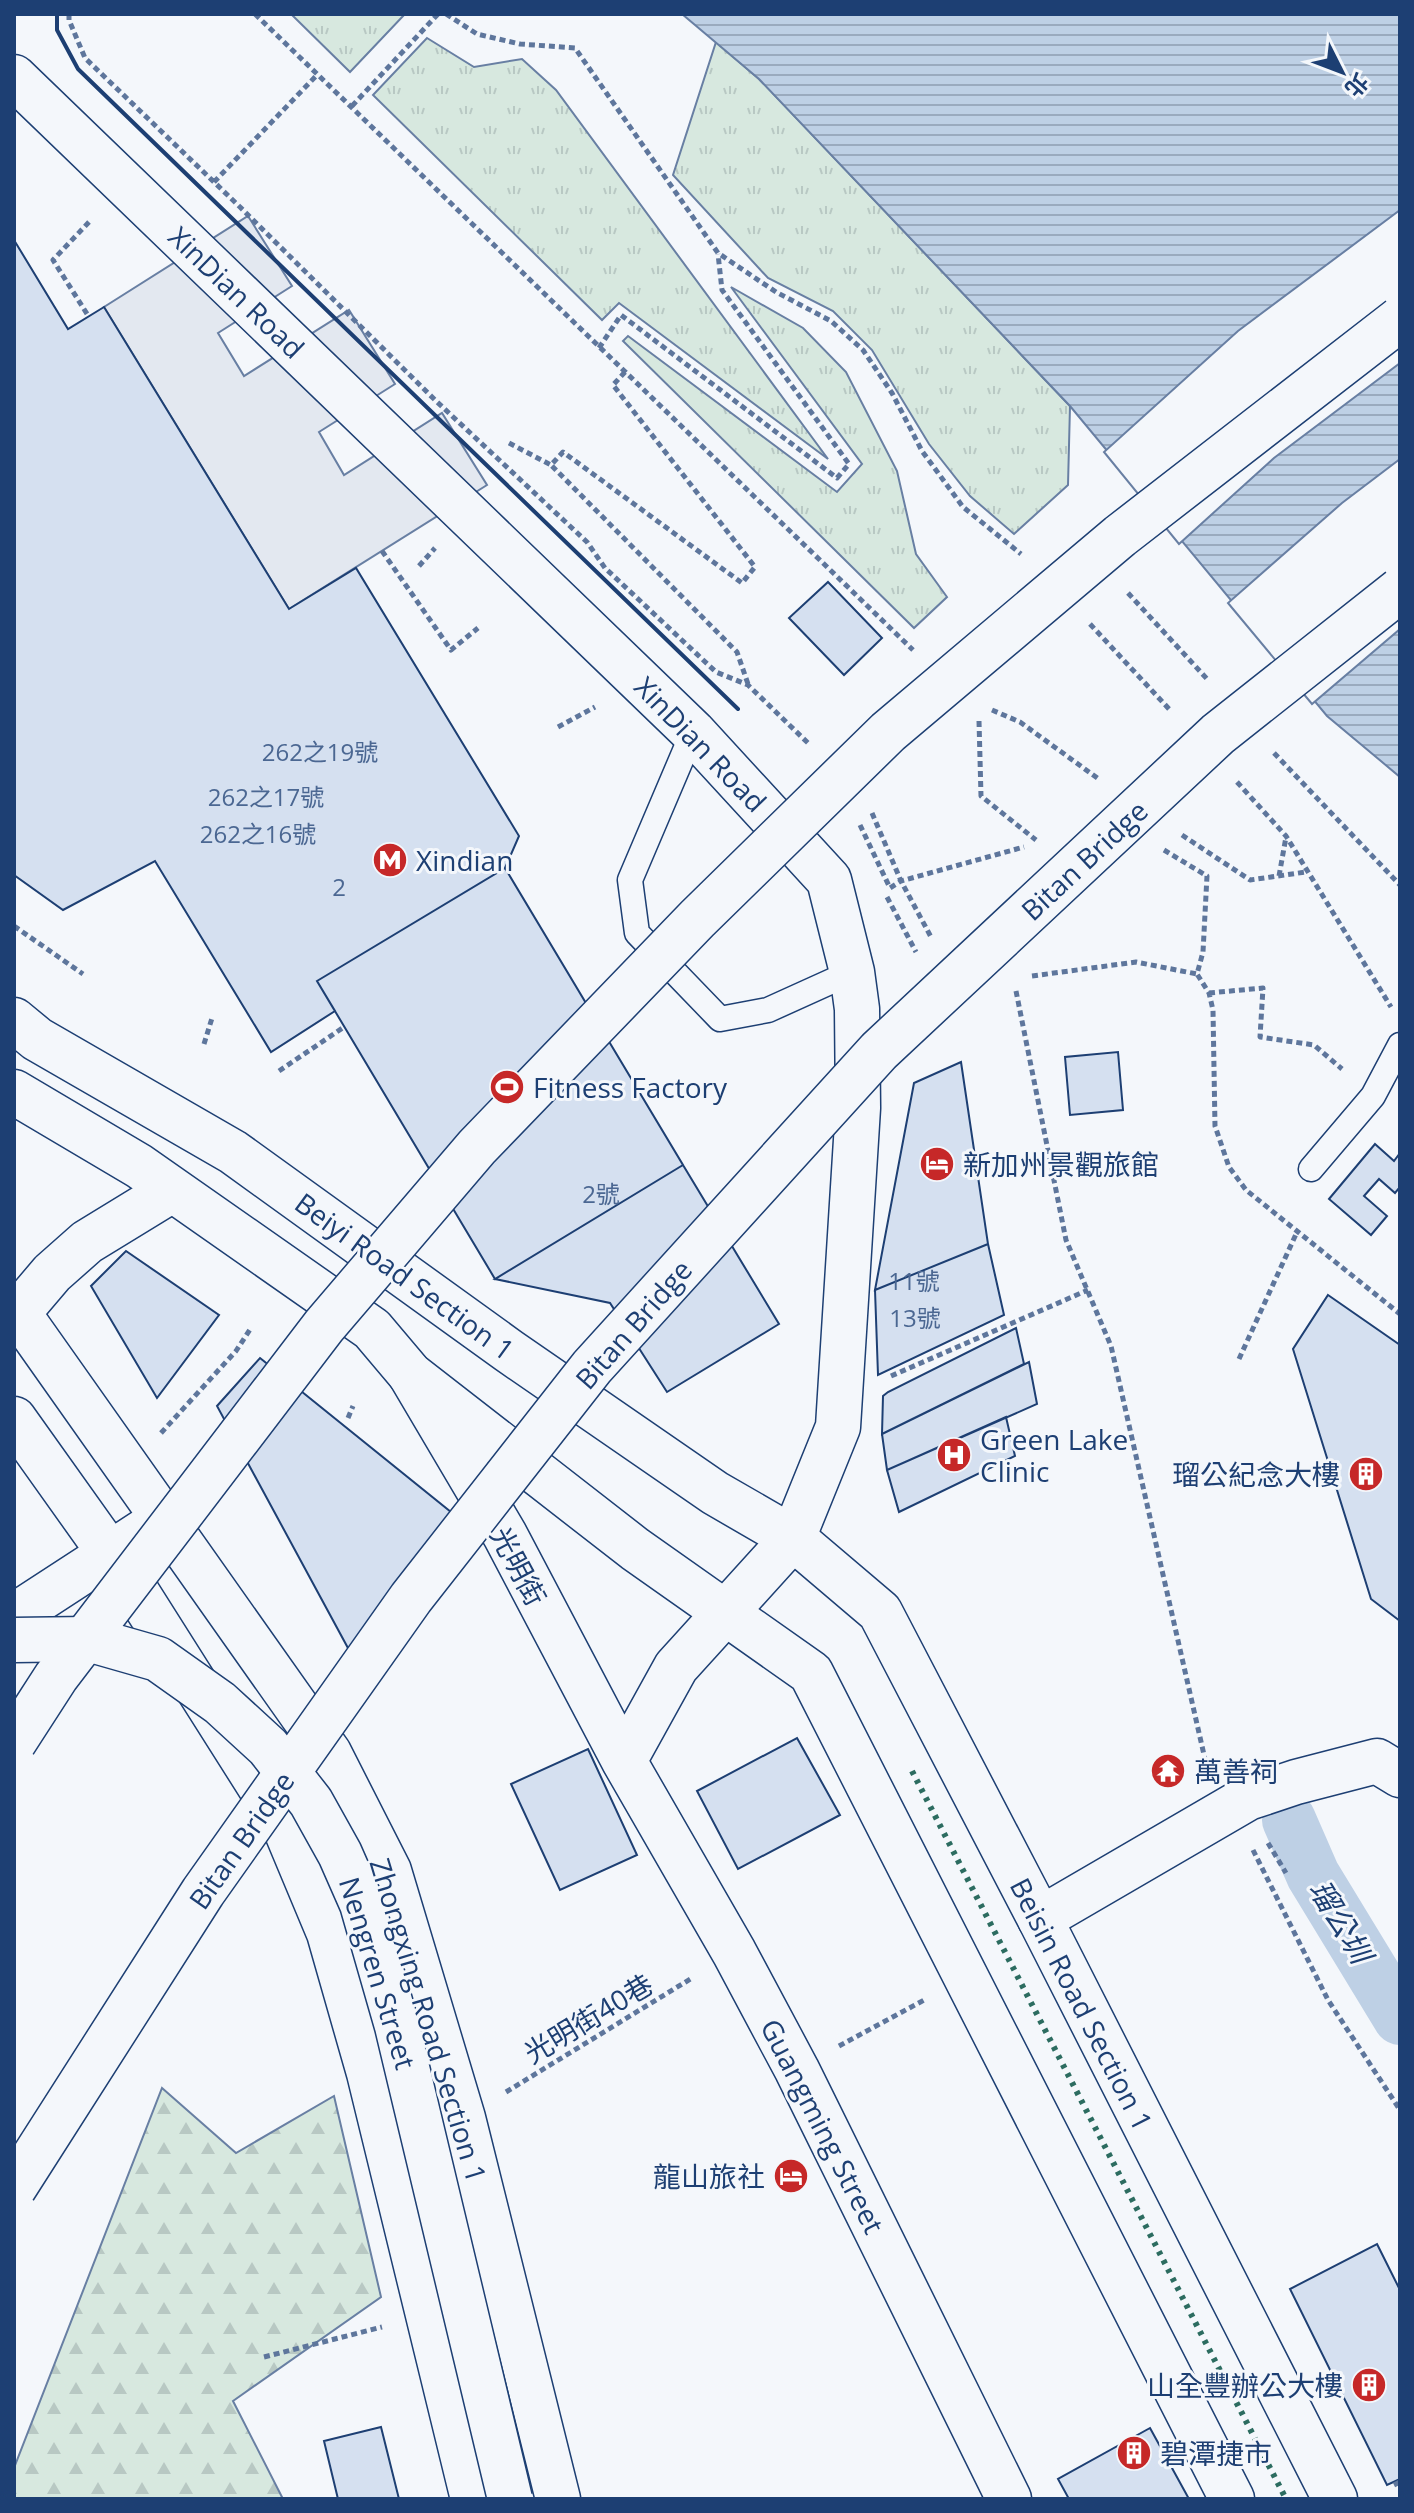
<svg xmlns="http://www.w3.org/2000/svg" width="1414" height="2513" viewBox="0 0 1414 2513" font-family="'Open Sans','Noto Sans TC',sans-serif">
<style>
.grass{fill:url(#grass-tufts);stroke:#687fa3;stroke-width:2}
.forest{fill:url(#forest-firs);stroke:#687fa3;stroke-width:2}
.parking{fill:#e3e8f0;stroke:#687fa3;stroke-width:2}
.water{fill:url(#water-rules);stroke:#687fa3;stroke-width:2}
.pier{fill:#f4f7fb;stroke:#687fa3;stroke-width:2}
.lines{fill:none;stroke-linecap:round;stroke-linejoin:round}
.canal{stroke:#bed0e5;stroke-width:54}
.building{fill:#d5e0f0;stroke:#1d3f73;stroke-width:2}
.service-casing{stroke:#1d3f73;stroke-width:27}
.minor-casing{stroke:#1d3f73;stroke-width:47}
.tertiary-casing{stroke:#1d3f73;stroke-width:47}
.primary-casing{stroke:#1d3f73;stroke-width:47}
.path{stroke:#5e769c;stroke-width:5;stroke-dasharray:6 4;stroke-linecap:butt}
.service{stroke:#f4f7fb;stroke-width:24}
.minor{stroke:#f4f7fb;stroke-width:44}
.tertiary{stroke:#f4f7fb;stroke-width:44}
.primary{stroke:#f4f7fb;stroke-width:44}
.tertiary-bridge-casing{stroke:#1d3f73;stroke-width:47;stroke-linecap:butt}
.motorway-bridge-casing{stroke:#1d3f73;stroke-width:47;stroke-linecap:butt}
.tertiary-bridge{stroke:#f4f7fb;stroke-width:44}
.motorway-bridge{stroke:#f4f7fb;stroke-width:44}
.hedge{stroke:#2c6c60;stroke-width:6;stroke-dasharray:4 6;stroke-linecap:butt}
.wall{stroke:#1d3f73;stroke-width:4}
.labels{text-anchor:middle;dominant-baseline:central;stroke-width:6;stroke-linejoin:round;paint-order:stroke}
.number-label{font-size:24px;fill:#4b6792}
.street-label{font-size:28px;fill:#1d3f73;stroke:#f4f7fb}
.poi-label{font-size:28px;fill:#1d3f73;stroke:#f4f7fb;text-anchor:start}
.water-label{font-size:30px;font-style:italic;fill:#1d3f73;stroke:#f4f7fb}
</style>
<defs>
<pattern id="grass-tufts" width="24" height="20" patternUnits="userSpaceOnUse" patternTransform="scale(2)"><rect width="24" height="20" fill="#d7e8df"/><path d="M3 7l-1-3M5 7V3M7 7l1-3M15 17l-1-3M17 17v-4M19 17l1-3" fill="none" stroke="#b8c8c3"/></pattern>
<pattern id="forest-firs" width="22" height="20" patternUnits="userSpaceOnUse" patternTransform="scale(2)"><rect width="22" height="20" fill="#d7e8df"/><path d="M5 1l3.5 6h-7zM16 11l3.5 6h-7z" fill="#b8c8c3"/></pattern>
<pattern id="water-rules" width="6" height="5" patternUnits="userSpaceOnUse" patternTransform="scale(2)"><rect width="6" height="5" fill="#bed0e5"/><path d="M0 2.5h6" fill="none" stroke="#9aaabe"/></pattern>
</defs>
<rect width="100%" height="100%" fill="#f4f7fb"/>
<path class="grass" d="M291,14H405L350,72Z
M427,38L474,67L522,59L556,90L828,459L619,303L602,320L373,95Z
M716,42L759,79L1070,406L1068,485L1014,534L970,496L929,444L872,350L833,311L768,278L673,175Z
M731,287L803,328L846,372L897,471L916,554L947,597L914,628L623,341L628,336L837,492L862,464Z"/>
<path class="forest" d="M162,2088L236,2153L334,2096L381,2297L233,2401L283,2499H14V2468Z"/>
<path class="parking" d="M248,216L292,286L218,333L244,376L349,310L395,384L319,432L344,475L442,413L487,485L289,609L104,307Z"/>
<path class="water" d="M682,14H1400V777L1327,716L1070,406L759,79Z"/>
<path class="pier" d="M1400,210V363L1274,458L1179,544L1104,452L1238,331Z
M1400,459V629L1312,704L1228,603L1342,503Z"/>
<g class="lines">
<path class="canal" d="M1289,1820L1313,1875L1400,2018"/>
</g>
<path class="building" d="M14,240L68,329L104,307L289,609L356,568L519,836L505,868L317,981L335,1011L271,1052L155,861L63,910L14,875Z
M828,582L882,638L844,675L789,618Z
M505,868L683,1165L495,1279L317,981Z
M1118,1052L1123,1110L1070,1115L1065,1057Z
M961,1062L988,1244L875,1290L914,1083Z
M1375,1144L1394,1161L1400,1153V1187L1395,1193L1379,1179L1364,1196L1387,1216L1371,1235L1329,1199Z
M683,1165L779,1324L667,1392L610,1303L495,1279Z
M988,1244L1004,1315L878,1375L875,1290Z
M126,1251L219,1315L157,1398L91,1286Z
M1328,1295L1400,1345V1621L1371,1599L1293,1349Z
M1016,1328L1024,1364L882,1434L883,1396L888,1392Z
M260,1358L477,1533L368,1685L217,1406Z
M1029,1362L1037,1404L887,1470L882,1434Z
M1006,1417L1015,1456L899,1512L887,1470Z
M797,1738L840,1815L738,1869L697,1791Z
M588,1749L637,1855L560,1890L511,1784Z
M1377,2244L1400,2290V2479L1387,2485L1290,2289Z
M381,2427L399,2499H338L324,2441Z
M1150,2428L1189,2499H1069L1058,2479Z"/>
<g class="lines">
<g class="service-casing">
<path id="service" d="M693,732L630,880L637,933L720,1019L768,1010L852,972
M1311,1169L1373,1096L1400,1045"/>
</g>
<g class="minor-casing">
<path id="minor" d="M14,77L693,732L829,880L852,972L857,1009L858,1108L838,1427L793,1538L676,1667L624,1761
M410,1374L505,1535L624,1761L734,1952L797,2070L1009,2499
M14,1616L163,1519
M1040,1919L1248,1798L1296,1782L1377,1761L1400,1775"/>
</g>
<g class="tertiary-casing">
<path id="tertiary" d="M14,1307L329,1753L389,1871L463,2118L558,2499
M18,1313L52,1273L87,1242L172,1190
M14,1419L133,1586L283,1823L329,1933L369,2073L473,2499"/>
</g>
<g class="primary-casing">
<path id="primary" d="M14,1020L37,1039L233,1152L509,1351L715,1493L793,1538L880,1612L1040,1919L1335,2499
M14,1092L139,1166L372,1329L410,1374L635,1549L811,1673L1232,2499"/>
</g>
<path class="path" d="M69,14V20L85,58L240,207L435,400L587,542L605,568L716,672L748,685L809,744
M255,14L913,650
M446,14L477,34L520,44L575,48L718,253L776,292L831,321L863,350L892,393L922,451L963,507L1021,554
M352,106L438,14
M214,182L317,75
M89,222L53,260L89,317
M599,348L621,315L837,478L849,464L722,290L718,254
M625,372L613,385L755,567L742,583L563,452L551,465L737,652L748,684
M509,443L551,465
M382,551L451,650L478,628
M419,566L435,548
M1128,593L1208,680
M1090,624L1170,710
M992,710L1020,722L1100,780
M979,721L981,796L1036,840
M558,727L595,707
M1274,753L1400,885
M1237,782L1286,836L1391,1007
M872,813L901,881L931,937
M860,825L890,888L901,881L1024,847
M1182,835L1250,880L1306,872
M1164,850L1207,876L1203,952L1197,974L1209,993L1213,1010L1215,1126L1229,1167L1246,1190L1400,1314
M1279,876L1286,837
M887,897L916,952
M14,926L83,974
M1032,976L1136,962L1197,974
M1016,991L1066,1240L1111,1346L1207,1768
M1209,993L1263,988L1260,1037L1314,1045L1342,1069
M204,1044L212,1018
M279,1071L344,1027
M1239,1359L1297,1232
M891,1376L1088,1290
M348,1418L353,1406
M161,1433L236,1351L251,1328
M1268,1843L1286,1873
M1253,1850L1328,2000L1400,2110
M839,2046L926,1999
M506,2092L692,1978
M264,2357L382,2327
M1394,2485L1400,2482"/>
<use href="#service" class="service"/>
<use href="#minor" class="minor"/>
<use href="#tertiary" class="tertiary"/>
<use href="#primary" class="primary"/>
<g class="tertiary-bridge-casing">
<path id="tertiary-bridge" d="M14,1640L88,1639L158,1659L220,1703L268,1747L311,1802L340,1854L362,1904L397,2026L510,2499"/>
</g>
<g class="motorway-bridge-casing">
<path id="motorway-bridge" d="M14,1742L56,1677L324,1326L477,1147L697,919L888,732L1120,536L1400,319
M14,2188L203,1892L411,1598L592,1367L879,1051L1218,734L1400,590"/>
</g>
<use href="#tertiary-bridge" class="tertiary-bridge"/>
<use href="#motorway-bridge" class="motorway-bridge"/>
<path class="hedge" d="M912,1771L1286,2499"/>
<path class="wall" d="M57,14V30L78,69L738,709"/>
</g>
<defs>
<g id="metro-disc" transform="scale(1.8)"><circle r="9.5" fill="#c62828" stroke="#f4f7fb"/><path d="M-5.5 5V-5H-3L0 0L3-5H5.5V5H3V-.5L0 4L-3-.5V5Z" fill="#fff"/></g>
<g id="stadium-disc" transform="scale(1.8)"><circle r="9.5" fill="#c62828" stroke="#f4f7fb"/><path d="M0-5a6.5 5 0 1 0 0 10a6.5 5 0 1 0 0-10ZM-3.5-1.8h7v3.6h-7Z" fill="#fff"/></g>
<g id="hotel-disc" transform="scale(1.8)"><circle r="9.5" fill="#c62828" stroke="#f4f7fb"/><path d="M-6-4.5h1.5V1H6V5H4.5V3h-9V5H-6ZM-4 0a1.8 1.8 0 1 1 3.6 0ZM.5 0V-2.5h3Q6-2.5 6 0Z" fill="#fff"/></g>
<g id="hospital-disc" transform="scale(1.8)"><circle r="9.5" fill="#c62828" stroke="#f4f7fb"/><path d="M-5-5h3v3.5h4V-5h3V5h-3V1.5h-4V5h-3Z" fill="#fff"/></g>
<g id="building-disc" transform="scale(1.8)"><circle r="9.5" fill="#c62828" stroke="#f4f7fb"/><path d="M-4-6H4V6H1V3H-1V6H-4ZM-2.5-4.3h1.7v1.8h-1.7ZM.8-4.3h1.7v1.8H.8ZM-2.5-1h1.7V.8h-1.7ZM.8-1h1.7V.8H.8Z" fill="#fff"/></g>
<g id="temple-disc" transform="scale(1.8)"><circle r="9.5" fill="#c62828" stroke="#f4f7fb"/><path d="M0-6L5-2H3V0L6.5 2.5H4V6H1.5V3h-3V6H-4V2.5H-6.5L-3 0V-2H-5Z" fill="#fff"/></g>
</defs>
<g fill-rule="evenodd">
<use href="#metro-disc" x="390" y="860"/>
<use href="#stadium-disc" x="507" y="1087"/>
<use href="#hotel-disc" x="937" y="1164"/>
<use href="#hospital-disc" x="954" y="1455"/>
<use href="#building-disc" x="1366" y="1474"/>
<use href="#temple-disc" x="1168" y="1771"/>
<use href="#hotel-disc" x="791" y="2176"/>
<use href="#building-disc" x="1369" y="2385"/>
<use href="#building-disc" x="1134" y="2453"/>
</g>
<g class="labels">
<g class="number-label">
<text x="320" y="751">262之19號</text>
<text x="266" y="796">262之17號</text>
<text x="258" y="833">262之16號</text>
<text x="339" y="886">2</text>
<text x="601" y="1193">2號</text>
<text x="914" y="1280">11號</text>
<text x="915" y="1317">13號</text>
</g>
<g class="street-label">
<text transform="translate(237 292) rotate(44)">XinDian Road</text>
<text transform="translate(701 744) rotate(46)">XinDian Road</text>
<text transform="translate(1084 860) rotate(-43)">Bitan Bridge</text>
<text transform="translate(405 1276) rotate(36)">Beiyi Road Section 1</text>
<text transform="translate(633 1324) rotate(-49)">Bitan Bridge</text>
<text transform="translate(519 1566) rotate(62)">光明街</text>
<text transform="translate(241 1840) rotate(-55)">Bitan Bridge</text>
<text transform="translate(378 1973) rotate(73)">Nengren Street</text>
<text transform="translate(1082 2004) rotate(63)">Beisin Road Section 1</text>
<text transform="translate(588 2018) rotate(-31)">光明街40巷</text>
<text transform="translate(429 2020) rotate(73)">Zhongxing Road Section 1</text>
<text transform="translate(823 2126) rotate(63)">Guangming Street</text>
</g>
<g class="poi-label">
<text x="416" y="860">Xindian</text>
<text x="533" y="1087">Fitness Factory</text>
<text x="963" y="1164">新加州景觀旅館</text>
<text x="980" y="1439">Green Lake<tspan x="980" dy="32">Clinic</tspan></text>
<text x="1340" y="1474" text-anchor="end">瑠公紀念大樓</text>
<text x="1194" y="1771">萬善祠</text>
<text x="765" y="2176" text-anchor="end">龍山旅社</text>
<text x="1343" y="2385" text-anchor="end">山全豐辦公大樓</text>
<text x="1160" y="2453">碧潭捷市</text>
</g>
<g class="water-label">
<text transform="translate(1341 1921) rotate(59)">瑠公圳</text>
</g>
</g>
<rect width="1414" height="2513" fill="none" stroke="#1d3f73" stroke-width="32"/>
<g transform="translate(1342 72) rotate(132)" stroke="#f4f7fb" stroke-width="6" paint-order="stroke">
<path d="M0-6L14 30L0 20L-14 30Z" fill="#1d3f73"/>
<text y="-12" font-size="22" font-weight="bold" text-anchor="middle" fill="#1d3f73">北</text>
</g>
</svg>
